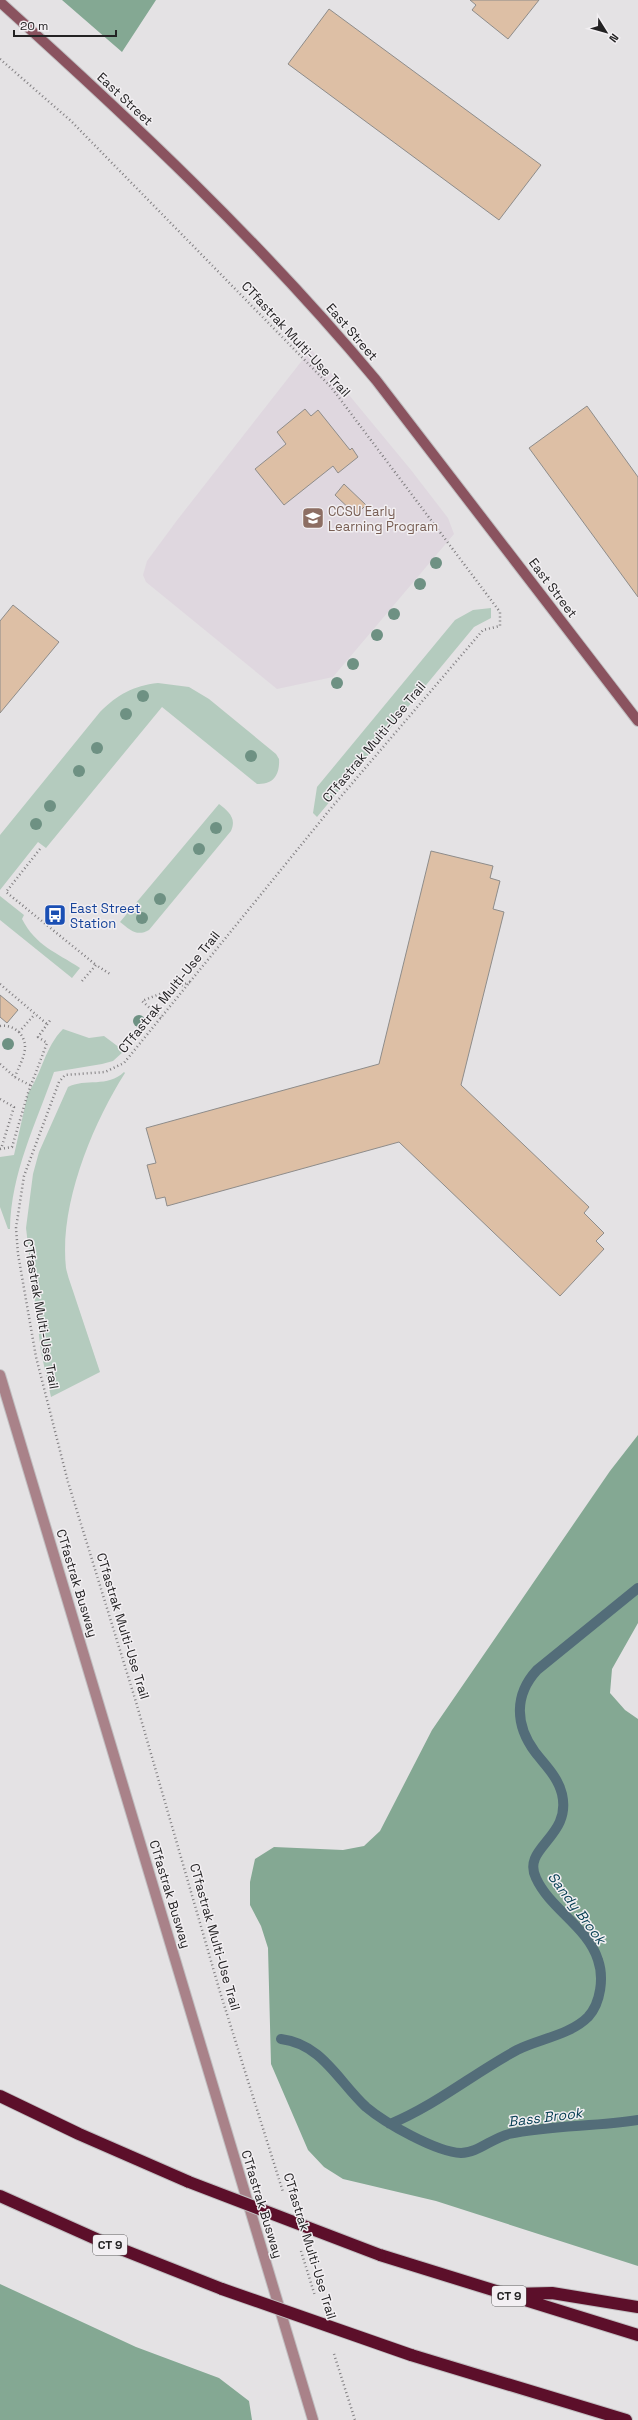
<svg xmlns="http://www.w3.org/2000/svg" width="638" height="2420" viewBox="0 0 638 2420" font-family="'Space Grotesk',sans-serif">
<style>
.built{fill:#dfd7df}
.green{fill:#b4cbbe}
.forest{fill:#84a893}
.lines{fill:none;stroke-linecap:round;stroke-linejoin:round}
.stream{stroke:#536d79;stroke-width:10}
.building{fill:#ddbfa5;stroke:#8e8c8a}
.lane-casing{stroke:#c1bfc1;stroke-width:12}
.secondary-casing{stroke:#c1bfc1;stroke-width:12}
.highway-casing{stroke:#c1bfc1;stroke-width:14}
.path{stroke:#807e80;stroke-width:2.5;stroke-dasharray:1 3;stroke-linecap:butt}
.lane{stroke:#a98289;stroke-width:10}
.secondary{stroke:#8a535f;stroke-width:10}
.highway{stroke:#5c0f2a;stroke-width:12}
.highway-bridge-casing{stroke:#c1bfc1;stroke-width:14;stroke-linecap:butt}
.highway-bridge{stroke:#5c0f2a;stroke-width:12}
.tree{fill:#6e9183}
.labels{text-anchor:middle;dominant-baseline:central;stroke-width:3;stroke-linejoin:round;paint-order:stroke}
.shield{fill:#f2eff2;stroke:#616061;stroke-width:1}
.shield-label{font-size:12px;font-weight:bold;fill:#232223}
.street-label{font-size:13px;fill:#232223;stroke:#f2eff2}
.education-label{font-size:13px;fill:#785e54;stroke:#f2eff2;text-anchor:start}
.transit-label{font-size:13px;fill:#164399;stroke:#f2eff2;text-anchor:start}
.water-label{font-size:14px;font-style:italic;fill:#094054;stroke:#f2eff2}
</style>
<rect width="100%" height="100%" fill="#e4e2e4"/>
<path class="built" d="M311,349L411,470L448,518L454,534L333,677L277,689L146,582L143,575L147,561L178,519Z"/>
<path class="green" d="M491,608V618L474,627L317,817L313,813L317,787L455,620L473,610Z
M158,683L189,687L209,699L276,754L279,759C280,774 274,785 257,784L162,707L46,848L38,842L0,890V835L100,712C118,694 133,686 158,683Z
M219,804C228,811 237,818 231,831L149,930C137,937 130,930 120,922Z
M0,896L24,915L22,919C36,946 56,952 80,968L72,978L0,920Z
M63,1029L89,1038L104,1036L124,1051L113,1061L102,1064L54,1072C36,1124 11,1172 10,1229H8L0,1207V1157L14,1155L28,1093C42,1073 45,1047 63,1029Z
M124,1072L125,1073C92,1125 59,1205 66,1268C68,1278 73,1290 76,1300C84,1324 92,1348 100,1372L51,1397L41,1352L26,1228L33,1174L39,1152L68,1087C85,1078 108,1088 124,1072Z"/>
<path class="forest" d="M62,0H156L122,52Z
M638,1435V1623L612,1669L610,1693L625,1710L638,1719V2266L436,2201L343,2179L324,2167L308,2150L271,2064L268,1948L261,1926L250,1905V1882L255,1859L274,1847L343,1850L364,1846L380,1831L432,1730L610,1471Z
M0,2284L136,2347L219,2378L249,2401L252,2420H0Z"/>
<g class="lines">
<path class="stream" d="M281,2039C322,2044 338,2081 366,2107C385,2123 436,2152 461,2153C478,2153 492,2138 509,2134C550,2125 595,2127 638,2120
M390,2124C436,2105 474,2073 517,2050C539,2039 570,2035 588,2017C601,2003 604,1977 598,1960C588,1927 550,1909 536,1878C521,1847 572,1838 562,1794C558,1777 545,1765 535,1752C515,1725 514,1695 537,1670L638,1588"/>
</g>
<path class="building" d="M470,0H539L508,39L472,10L476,5Z
M329,9L541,165L499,220L288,64Z
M587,406L638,477V597L529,448Z
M305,409L311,416L318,410L350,450L352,448L358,457L338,473L333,466L284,505L255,469L286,444L277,432Z
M344,484L366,505L356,515L335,495Z
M13,605L59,642L0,713V621Z
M431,851L493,866L490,878L500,881L493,909L504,912L461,1085L589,1207L584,1213L604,1233L596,1241L604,1249L560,1296L399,1142L167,1206L165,1197L156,1199L147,1165L156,1163L146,1128L379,1064Z
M0,995L18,1010L7,1023L0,1017Z"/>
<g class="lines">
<g class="lane-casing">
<path id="lane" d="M0,1375L313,2420"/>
</g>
<g class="secondary-casing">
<path id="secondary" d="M0,2C132,121 262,243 376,380L638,721"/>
</g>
<g class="highway-casing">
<path id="highway" d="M0,2096L79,2134L189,2182
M0,2196L103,2242L222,2289
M380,2255L638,2335
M510,2294L552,2293L638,2307
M411,2355L626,2420"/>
</g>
<path class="path" d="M0,59L71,121L331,387L500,612V626L483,630L332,807L124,1063L105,1072L65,1075L59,1082L24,1176L16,1228L18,1254L36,1357L68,1482L136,1702L220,1992L283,2192
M40,849L6,892L96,965
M82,981L96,965L110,974
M0,984L47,1024
M161,1018L142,1001L190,982
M0,1026C13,1024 25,1034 25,1047C25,1057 18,1068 15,1077
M19,1032L35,1014
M0,1064L16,1078L30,1085
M0,1099L14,1107L1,1149
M0,1149L12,1147L28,1093L47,1043L38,1037L51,1019
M301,2251L315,2296
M334,2354L355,2420"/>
<use href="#lane" class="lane"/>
<use href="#secondary" class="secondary"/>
<use href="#highway" class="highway"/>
<g class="highway-bridge-casing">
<path id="highway-bridge" d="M189,2182L380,2255
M222,2289L411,2355"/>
</g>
<use href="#highway-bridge" class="highway-bridge"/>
</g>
<g class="tree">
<circle cx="436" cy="563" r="6"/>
<circle cx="420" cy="584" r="6"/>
<circle cx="394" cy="614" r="6"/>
<circle cx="377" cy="635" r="6"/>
<circle cx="353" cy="664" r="6"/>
<circle cx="337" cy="683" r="6"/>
<circle cx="143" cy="696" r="6"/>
<circle cx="126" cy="714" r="6"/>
<circle cx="97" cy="748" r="6"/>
<circle cx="251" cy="756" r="6"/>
<circle cx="79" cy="771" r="6"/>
<circle cx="50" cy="806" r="6"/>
<circle cx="36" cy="824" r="6"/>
<circle cx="216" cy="828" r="6"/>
<circle cx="199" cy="849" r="6"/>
<circle cx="160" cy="899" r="6"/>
<circle cx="142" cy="918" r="6"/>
<circle cx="139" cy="1021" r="6"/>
<circle cx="8" cy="1044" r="6"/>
</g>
<defs>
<g id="school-square" transform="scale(1.15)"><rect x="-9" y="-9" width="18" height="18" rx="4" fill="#8d6e63" stroke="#f2eff2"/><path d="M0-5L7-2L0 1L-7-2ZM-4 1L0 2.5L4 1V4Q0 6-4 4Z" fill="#fff"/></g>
<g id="bus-square" transform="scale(1.15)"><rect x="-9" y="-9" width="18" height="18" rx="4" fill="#1a4fb4" stroke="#f2eff2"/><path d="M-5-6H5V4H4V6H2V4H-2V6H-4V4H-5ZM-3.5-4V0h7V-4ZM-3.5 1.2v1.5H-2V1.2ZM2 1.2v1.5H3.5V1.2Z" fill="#fff"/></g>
</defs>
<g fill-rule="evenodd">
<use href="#school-square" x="313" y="518"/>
<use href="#bus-square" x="55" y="915"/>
</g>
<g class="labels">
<g class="shield">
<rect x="93" y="2235" width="34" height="20" rx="3"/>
<rect x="492" y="2286" width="34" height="20" rx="3"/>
</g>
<g class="shield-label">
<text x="110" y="2245">CT 9</text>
<text x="509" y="2296">CT 9</text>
</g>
<g class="street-label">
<text transform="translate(125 99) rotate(43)">East Street</text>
<text transform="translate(352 332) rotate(49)">East Street</text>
<text transform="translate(296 339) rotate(47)">CTfastrak Multi-Use Trail</text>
<text transform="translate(553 588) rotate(53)">East Street</text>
<text transform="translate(374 742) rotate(-50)">CTfastrak Multi-Use Trail</text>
<text transform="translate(169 992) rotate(-51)">CTfastrak Multi-Use Trail</text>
<text transform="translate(41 1314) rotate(80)">CTfastrak Multi-Use Trail</text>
<text transform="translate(77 1583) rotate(73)">CTfastrak Busway</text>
<text transform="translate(123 1626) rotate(73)">CTfastrak Multi-Use Trail</text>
<text transform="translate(170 1894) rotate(73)">CTfastrak Busway</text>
<text transform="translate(215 1937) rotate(74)">CTfastrak Multi-Use Trail</text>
<text transform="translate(262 2204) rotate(73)">CTfastrak Busway</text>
<text transform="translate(310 2246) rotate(73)">CTfastrak Multi-Use Trail</text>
</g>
<g class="education-label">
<text x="328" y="511">CCSU Early<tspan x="328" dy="15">Learning Program</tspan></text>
</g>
<g class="transit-label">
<text x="70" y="908">East Street<tspan x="70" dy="15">Station</tspan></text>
</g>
<g class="water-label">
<text transform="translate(577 1908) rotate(53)">Sandy Brook</text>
<text transform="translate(545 2117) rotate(-7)">Bass Brook</text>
</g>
</g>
<g transform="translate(606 32) rotate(127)" stroke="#f2eff2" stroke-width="3" paint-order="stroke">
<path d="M0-3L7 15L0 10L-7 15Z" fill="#232223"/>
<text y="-6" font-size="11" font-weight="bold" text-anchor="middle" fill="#232223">N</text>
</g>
<path d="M14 30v6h102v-6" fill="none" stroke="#232223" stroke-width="2"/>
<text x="20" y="30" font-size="12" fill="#232223" stroke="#f2eff2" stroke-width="3" paint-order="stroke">20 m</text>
</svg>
